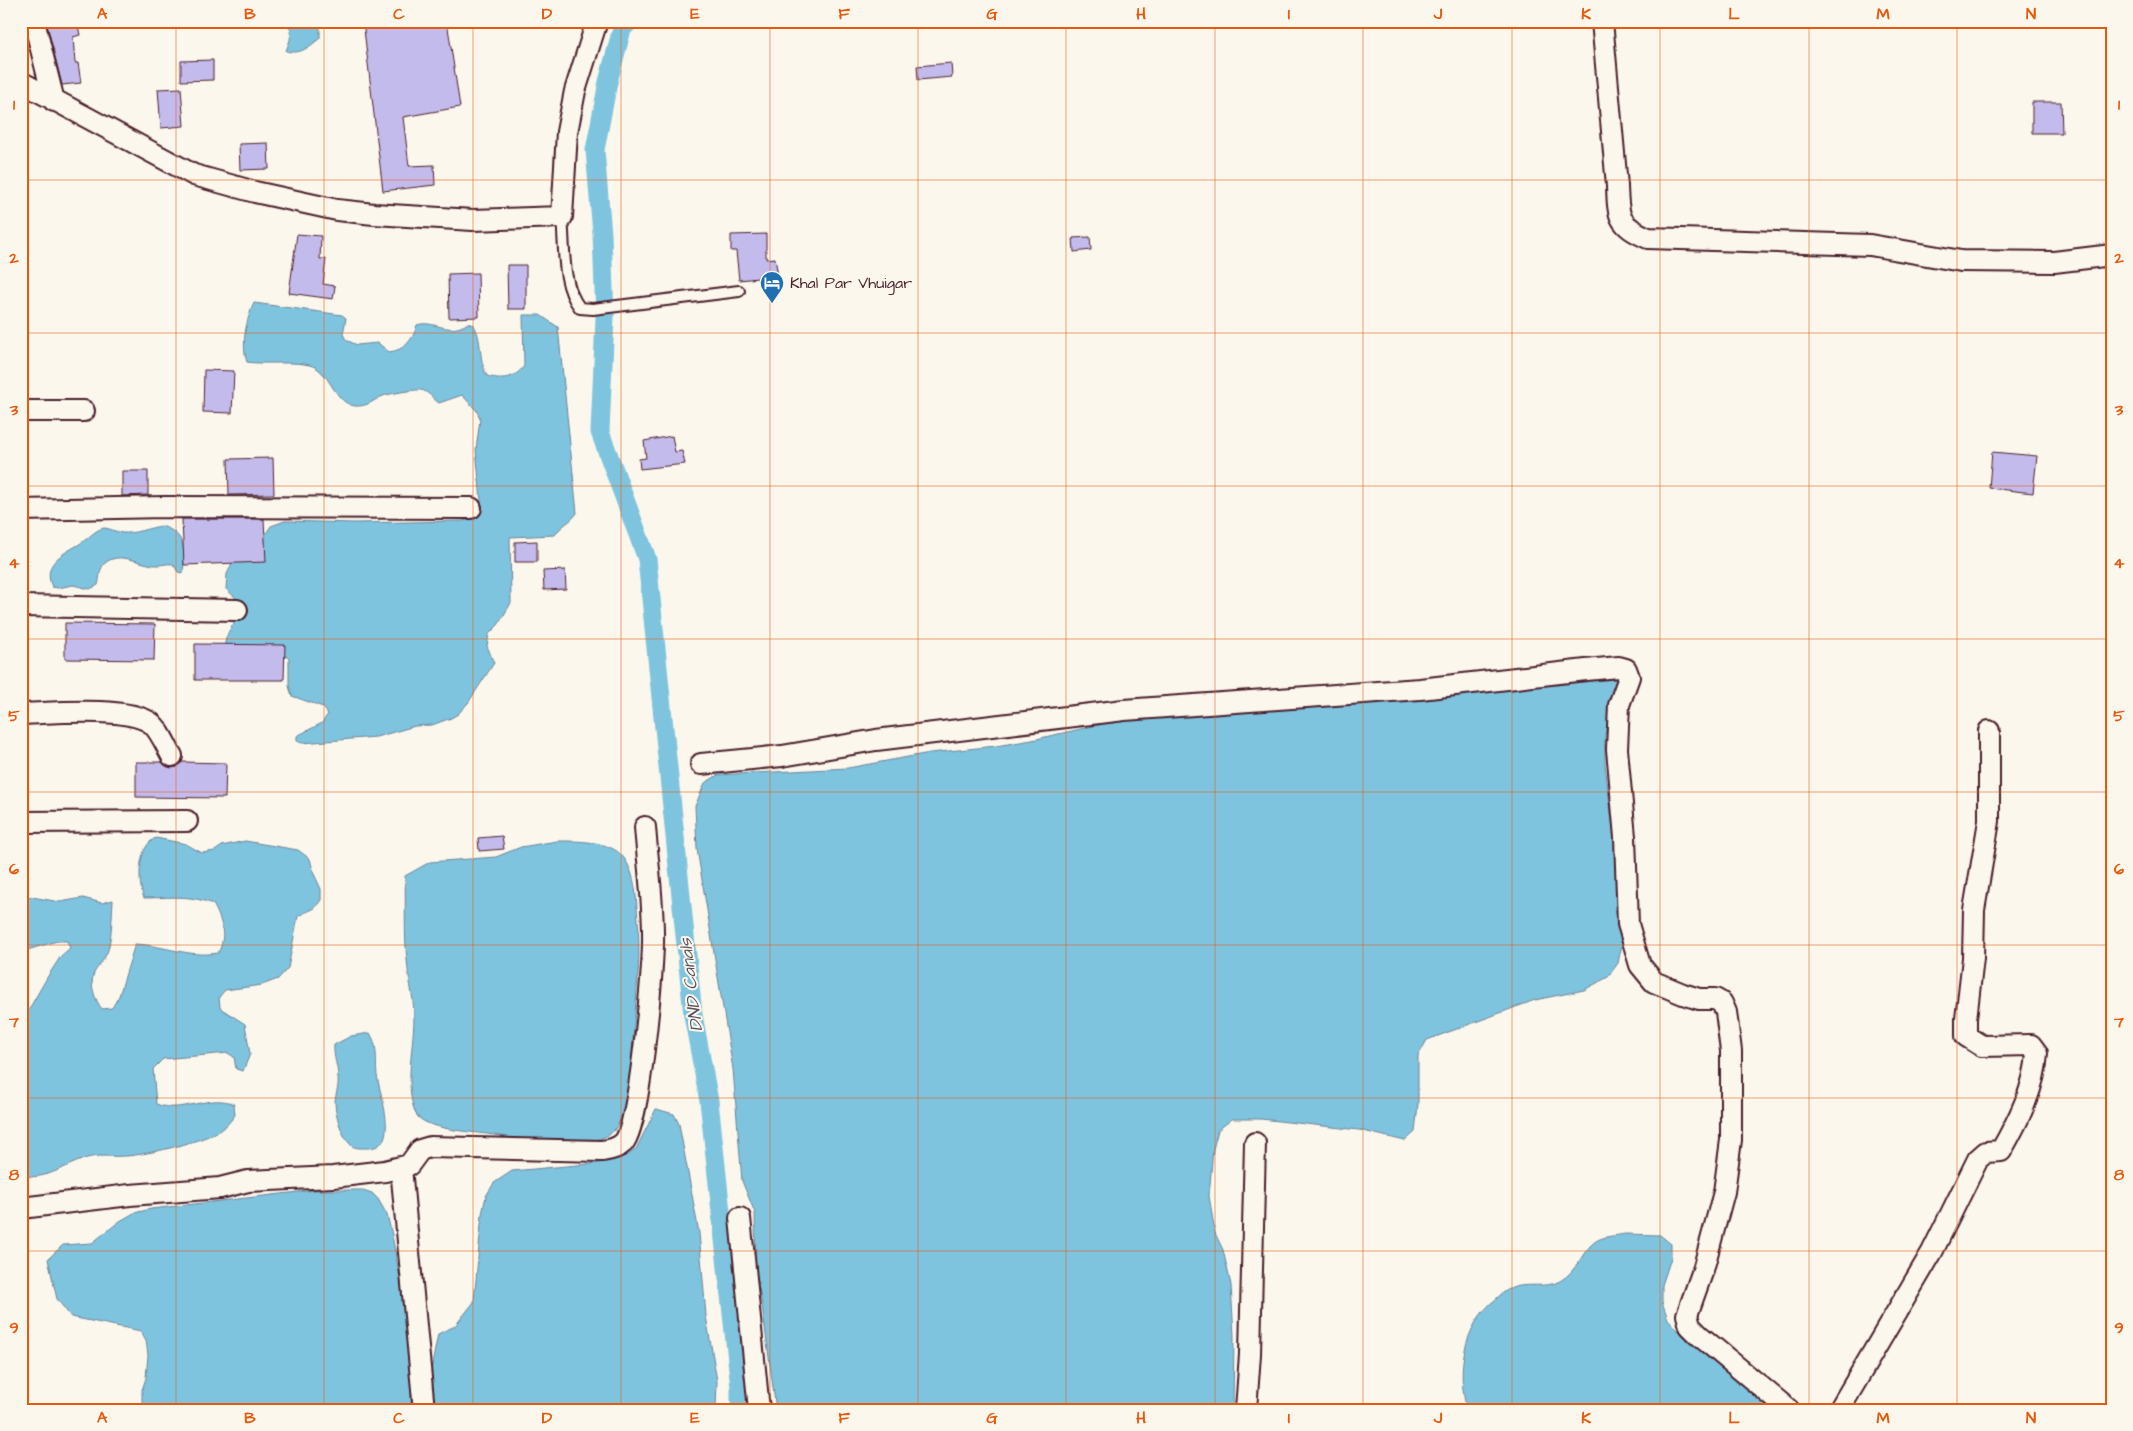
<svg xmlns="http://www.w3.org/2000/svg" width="2133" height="1431" viewBox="0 0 2133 1431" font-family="'Architects Daughter',sans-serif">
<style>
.water{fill:#7fc4df;stroke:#6a8297}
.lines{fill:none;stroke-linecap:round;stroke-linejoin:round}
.canal{stroke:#7fc4df;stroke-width:19}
.building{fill:#c4bbed;stroke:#4a1f2b}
.lane-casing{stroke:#4a1f2b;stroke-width:14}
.street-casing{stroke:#4a1f2b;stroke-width:24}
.lane{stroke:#fbf7ec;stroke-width:10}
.street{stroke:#fbf7ec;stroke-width:20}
.grid{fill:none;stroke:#e8590c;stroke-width:1;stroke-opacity:0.55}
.labels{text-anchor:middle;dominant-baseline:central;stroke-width:4;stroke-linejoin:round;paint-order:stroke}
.poi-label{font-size:16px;fill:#4a1f2b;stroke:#fbf7ec;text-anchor:start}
.water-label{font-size:18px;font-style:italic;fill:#5a5161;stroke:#fbf7ec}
.neatline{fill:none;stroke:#e8590c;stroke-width:2}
.grid-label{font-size:16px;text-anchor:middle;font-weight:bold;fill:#e8590c}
</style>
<rect width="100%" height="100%" fill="#fbf7ec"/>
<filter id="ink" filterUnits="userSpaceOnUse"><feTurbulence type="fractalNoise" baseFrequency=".02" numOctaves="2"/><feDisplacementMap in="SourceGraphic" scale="10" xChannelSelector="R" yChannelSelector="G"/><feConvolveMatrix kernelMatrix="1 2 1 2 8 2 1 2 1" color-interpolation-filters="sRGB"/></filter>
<g filter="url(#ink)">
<path class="water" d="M283,21H320V38C309,47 301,55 286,51L290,40L291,29Z
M254,303L342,315L346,318L343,334L346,340L357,345L378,343L389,352C405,350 413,340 417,325C434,319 449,337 468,323L474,325C483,341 478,360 487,376C501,380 515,379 524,366L523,315H540L558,327L577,513C570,523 561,525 555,535L510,537L511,603L498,625L489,634L487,646L494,663L468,703L458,714L451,718L432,725L415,726L376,737L302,743L297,741V736L322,723L328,714L323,707L292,696L289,686V658L279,653L224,651C225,630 234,624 247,608L226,589L227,574L233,562L260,542L271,526L285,521L354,523L463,521L473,519L481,500L476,450L480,419L477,411L462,395L439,403C433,399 428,391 421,390C416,389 388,394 383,396C373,400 368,407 355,406C335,403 332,377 315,367C301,360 265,365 247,362C241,344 246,320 254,303Z
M161,526C186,533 185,550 183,573L178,572L173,564C167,563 163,565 158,565C142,566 120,550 105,563C99,568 100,579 98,585L90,589L73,585L58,588L52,587C40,560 69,552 84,541C89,537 97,529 104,528C109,528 116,532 122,533C135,534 148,528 161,526Z
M1622,674L1610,709L1605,735V765L1614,837L1622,944L1618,963L1608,977L1584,990L1535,1000L1427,1040L1418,1056V1104L1415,1132L1405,1141L1359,1130L1261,1119H1232L1218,1130L1213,1149L1209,1196L1215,1233L1223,1250L1231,1285L1234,1336L1233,1410H776L762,1305L756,1273L755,1213L742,1181L733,1069L697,849L695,806L705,783L718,775L848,768L930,753L996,746L1032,740L1151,713Z
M156,838L186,844L202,853L215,851L222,846L245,841L298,850L310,859L314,874L321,889V900L315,908L298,916L288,968L278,979L262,985L225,990L219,997L220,1008L245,1024L250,1054L243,1071L236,1069L234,1057L228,1053L163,1059L153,1069L156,1104C182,1115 209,1093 234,1104L235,1115C231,1120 227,1126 222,1129C206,1141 146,1155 126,1156C114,1157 102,1155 91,1157C69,1162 44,1183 21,1175V1023L48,976L61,956L70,948L67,941H57L21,952V895L60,902L83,898L102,903L113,900C112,915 112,931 109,946C107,957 99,964 94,973C89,984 95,1000 102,1009L112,1008L119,996L135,944C163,945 190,958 218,953C227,937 222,920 213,904C188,894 170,898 144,898C137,882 138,845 156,838Z
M557,841C577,841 611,840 624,858C634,872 636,891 637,908C642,954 636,994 633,1039C631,1063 630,1120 610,1134C585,1151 517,1138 487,1134C472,1132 423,1129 416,1114C403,1086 415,1043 414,1011C413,994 408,977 407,960C404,932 406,904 405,876L430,862L496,857L521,847Z
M370,1033C380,1049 374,1064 378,1081C382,1100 399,1148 368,1148C361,1148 354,1149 350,1144C341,1135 335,1113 335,1101C336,1093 339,1086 338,1078C338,1066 333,1057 334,1045L351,1036Z
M656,1109L674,1114L679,1124L699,1233L706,1316L717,1381L716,1410H434L431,1370L438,1334L455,1326L474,1302L482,1214L486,1196L494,1183L512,1171L599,1163L628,1155L636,1149Z
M316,1190H363L372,1193L378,1199L387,1215L392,1235L407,1317L411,1355V1410H142V1390L146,1378L148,1355L146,1340L141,1331L71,1317L57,1299L48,1259L63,1245L92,1243L120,1221L134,1213L151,1209Z
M1625,1234L1660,1235L1671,1244V1258L1662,1285V1302L1668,1319L1688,1341L1773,1410H1467C1456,1371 1463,1325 1496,1299C1500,1295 1506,1290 1512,1288C1527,1282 1546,1289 1560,1281C1578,1271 1582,1250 1596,1241C1604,1236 1615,1236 1625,1234Z"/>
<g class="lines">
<path class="canal" d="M630,21L622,29L608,82L595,150L602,234L605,317L600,432L647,559L693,1015L709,1101L740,1388V1410"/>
</g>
<path class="building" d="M46,21H77L80,35L73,37L75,63H78L81,83L62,85Z
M363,21H447L460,107L403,117L409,166L434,165L435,185L383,191Z
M213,60V80L181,81V61Z
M951,63L952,77L918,80L917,66Z
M181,88L184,126L161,128L158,89Z
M2032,102H2061L2062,133H2032Z
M268,143L269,169L240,170L239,144Z
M297,234L321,236L320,259H326L323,284L335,286L333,299L289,293Z
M766,234V259L775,258L778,276L739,280L736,251H731V235Z
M1090,237L1091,250L1074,252L1073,238Z
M507,265H526V309H508Z
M478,273L479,317L449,318L448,274Z
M204,370L234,371L232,413L203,412Z
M672,436L675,452L682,451L685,464L640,469L639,459L646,458L644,441Z
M1992,452L2037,456L2033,493L1989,488Z
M273,458L274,494L229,495L228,459Z
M122,471H148V495L122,496Z
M182,519H264L266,562L184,565Z
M537,541V562H515V542Z
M565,570L566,589L544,590L543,571Z
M65,623L155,624L154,660L65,659Z
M195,644L285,645L284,680H195Z
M136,762H162L171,768L177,767L182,762L226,763L225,798L136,797Z
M502,836L504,849L479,851L478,838Z"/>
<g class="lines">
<g class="lane-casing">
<path id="lane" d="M562,217C565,245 561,285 580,308L593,309L739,291"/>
</g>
<g class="street-casing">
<path id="street" d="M34,21L54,101
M1602,21L1617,186C1618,217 1618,225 1648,238L1870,245L1961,261L2054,262L2112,255
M21,82L194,175L255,192L337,210L374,214L473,220L562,217L567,132L575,91L597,21
M21,411H84
M21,510L164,507L471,508
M21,606L237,610
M21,714C52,713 127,706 151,723C160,730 166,746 172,756
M701,764L782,756L876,740L1124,710L1420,689L1586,670L1619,667L1626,669L1629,677L1619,705L1617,749L1625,837L1628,924L1640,965L1654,982L1683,994L1699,999H1715L1722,1003L1726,1012L1731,1051V1140L1724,1192L1703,1270L1687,1315L1690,1326L1700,1336L1789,1410
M21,822L187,821
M401,1168L424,1410
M21,1208L130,1195L220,1188L248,1181L333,1177L385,1171L409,1165L420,1150L430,1147L602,1151C610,1150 618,1148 623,1143C640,1128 652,974 653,945C654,906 648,866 645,827
M740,1218L759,1410
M1246,1410L1250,1354L1255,1143
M1839,1410L1932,1252L1978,1159L1986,1152L2001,1151C2018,1121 2035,1088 2037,1053L2031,1045L1982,1046L1966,1036V1019L1973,958L1974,910L1989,821V731"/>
</g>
<use href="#lane" class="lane"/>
<use href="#street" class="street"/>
</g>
</g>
<path class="grid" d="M176,21V1410M324,21V1410M473,21V1410M621,21V1410M770,21V1410M918,21V1410M1066,21V1410M1215,21V1410M1363,21V1410M1512,21V1410M1660,21V1410M1809,21V1410M1957,21V1410M21,180H2112M21,333H2112M21,486H2112M21,639H2112M21,792H2112M21,945H2112M21,1098H2112M21,1251H2112"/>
<defs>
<g id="hotel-pin" transform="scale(1.25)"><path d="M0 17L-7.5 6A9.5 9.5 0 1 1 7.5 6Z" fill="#1f6fb2" stroke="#fbf7ec"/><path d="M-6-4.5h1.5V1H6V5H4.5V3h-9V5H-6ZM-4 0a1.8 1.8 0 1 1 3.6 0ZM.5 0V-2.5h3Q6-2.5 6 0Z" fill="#fff"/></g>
</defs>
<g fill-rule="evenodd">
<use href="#hotel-pin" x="772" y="283"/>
</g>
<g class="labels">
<g class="poi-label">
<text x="790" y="283">Khal Par Vhuigar</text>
</g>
<g class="water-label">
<text transform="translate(691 985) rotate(-97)">DND Canals</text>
</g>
</g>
<rect width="2133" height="1431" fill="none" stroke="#fbf7ec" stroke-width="55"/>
<rect x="28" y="28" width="2078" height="1376" class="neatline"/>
<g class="grid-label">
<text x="102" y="19">A</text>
<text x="250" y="19">B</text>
<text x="399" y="19">C</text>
<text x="547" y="19">D</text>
<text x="695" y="19">E</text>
<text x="844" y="19">F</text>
<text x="992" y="19">G</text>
<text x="1141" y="19">H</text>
<text x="1289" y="19">I</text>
<text x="1438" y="19">J</text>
<text x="1586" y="19">K</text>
<text x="1734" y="19">L</text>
<text x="1883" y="19">M</text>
<text x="2031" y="19">N</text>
<text x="14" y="110">1</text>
<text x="2119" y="110">1</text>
<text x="14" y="263">2</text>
<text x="2119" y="263">2</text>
<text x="14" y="415">3</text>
<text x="2119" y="415">3</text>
<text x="14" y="568">4</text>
<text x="2119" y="568">4</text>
<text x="14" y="721">5</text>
<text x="2119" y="721">5</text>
<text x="14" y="874">6</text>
<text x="2119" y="874">6</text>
<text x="14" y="1027">7</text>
<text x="2119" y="1027">7</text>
<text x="14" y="1180">8</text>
<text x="2119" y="1180">8</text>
<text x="14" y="1333">9</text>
<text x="2119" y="1333">9</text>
<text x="102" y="1423">A</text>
<text x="250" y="1423">B</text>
<text x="399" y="1423">C</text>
<text x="547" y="1423">D</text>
<text x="695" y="1423">E</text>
<text x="844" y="1423">F</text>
<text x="992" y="1423">G</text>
<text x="1141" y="1423">H</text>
<text x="1289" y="1423">I</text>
<text x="1438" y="1423">J</text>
<text x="1586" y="1423">K</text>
<text x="1734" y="1423">L</text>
<text x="1883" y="1423">M</text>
<text x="2031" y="1423">N</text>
</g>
</svg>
